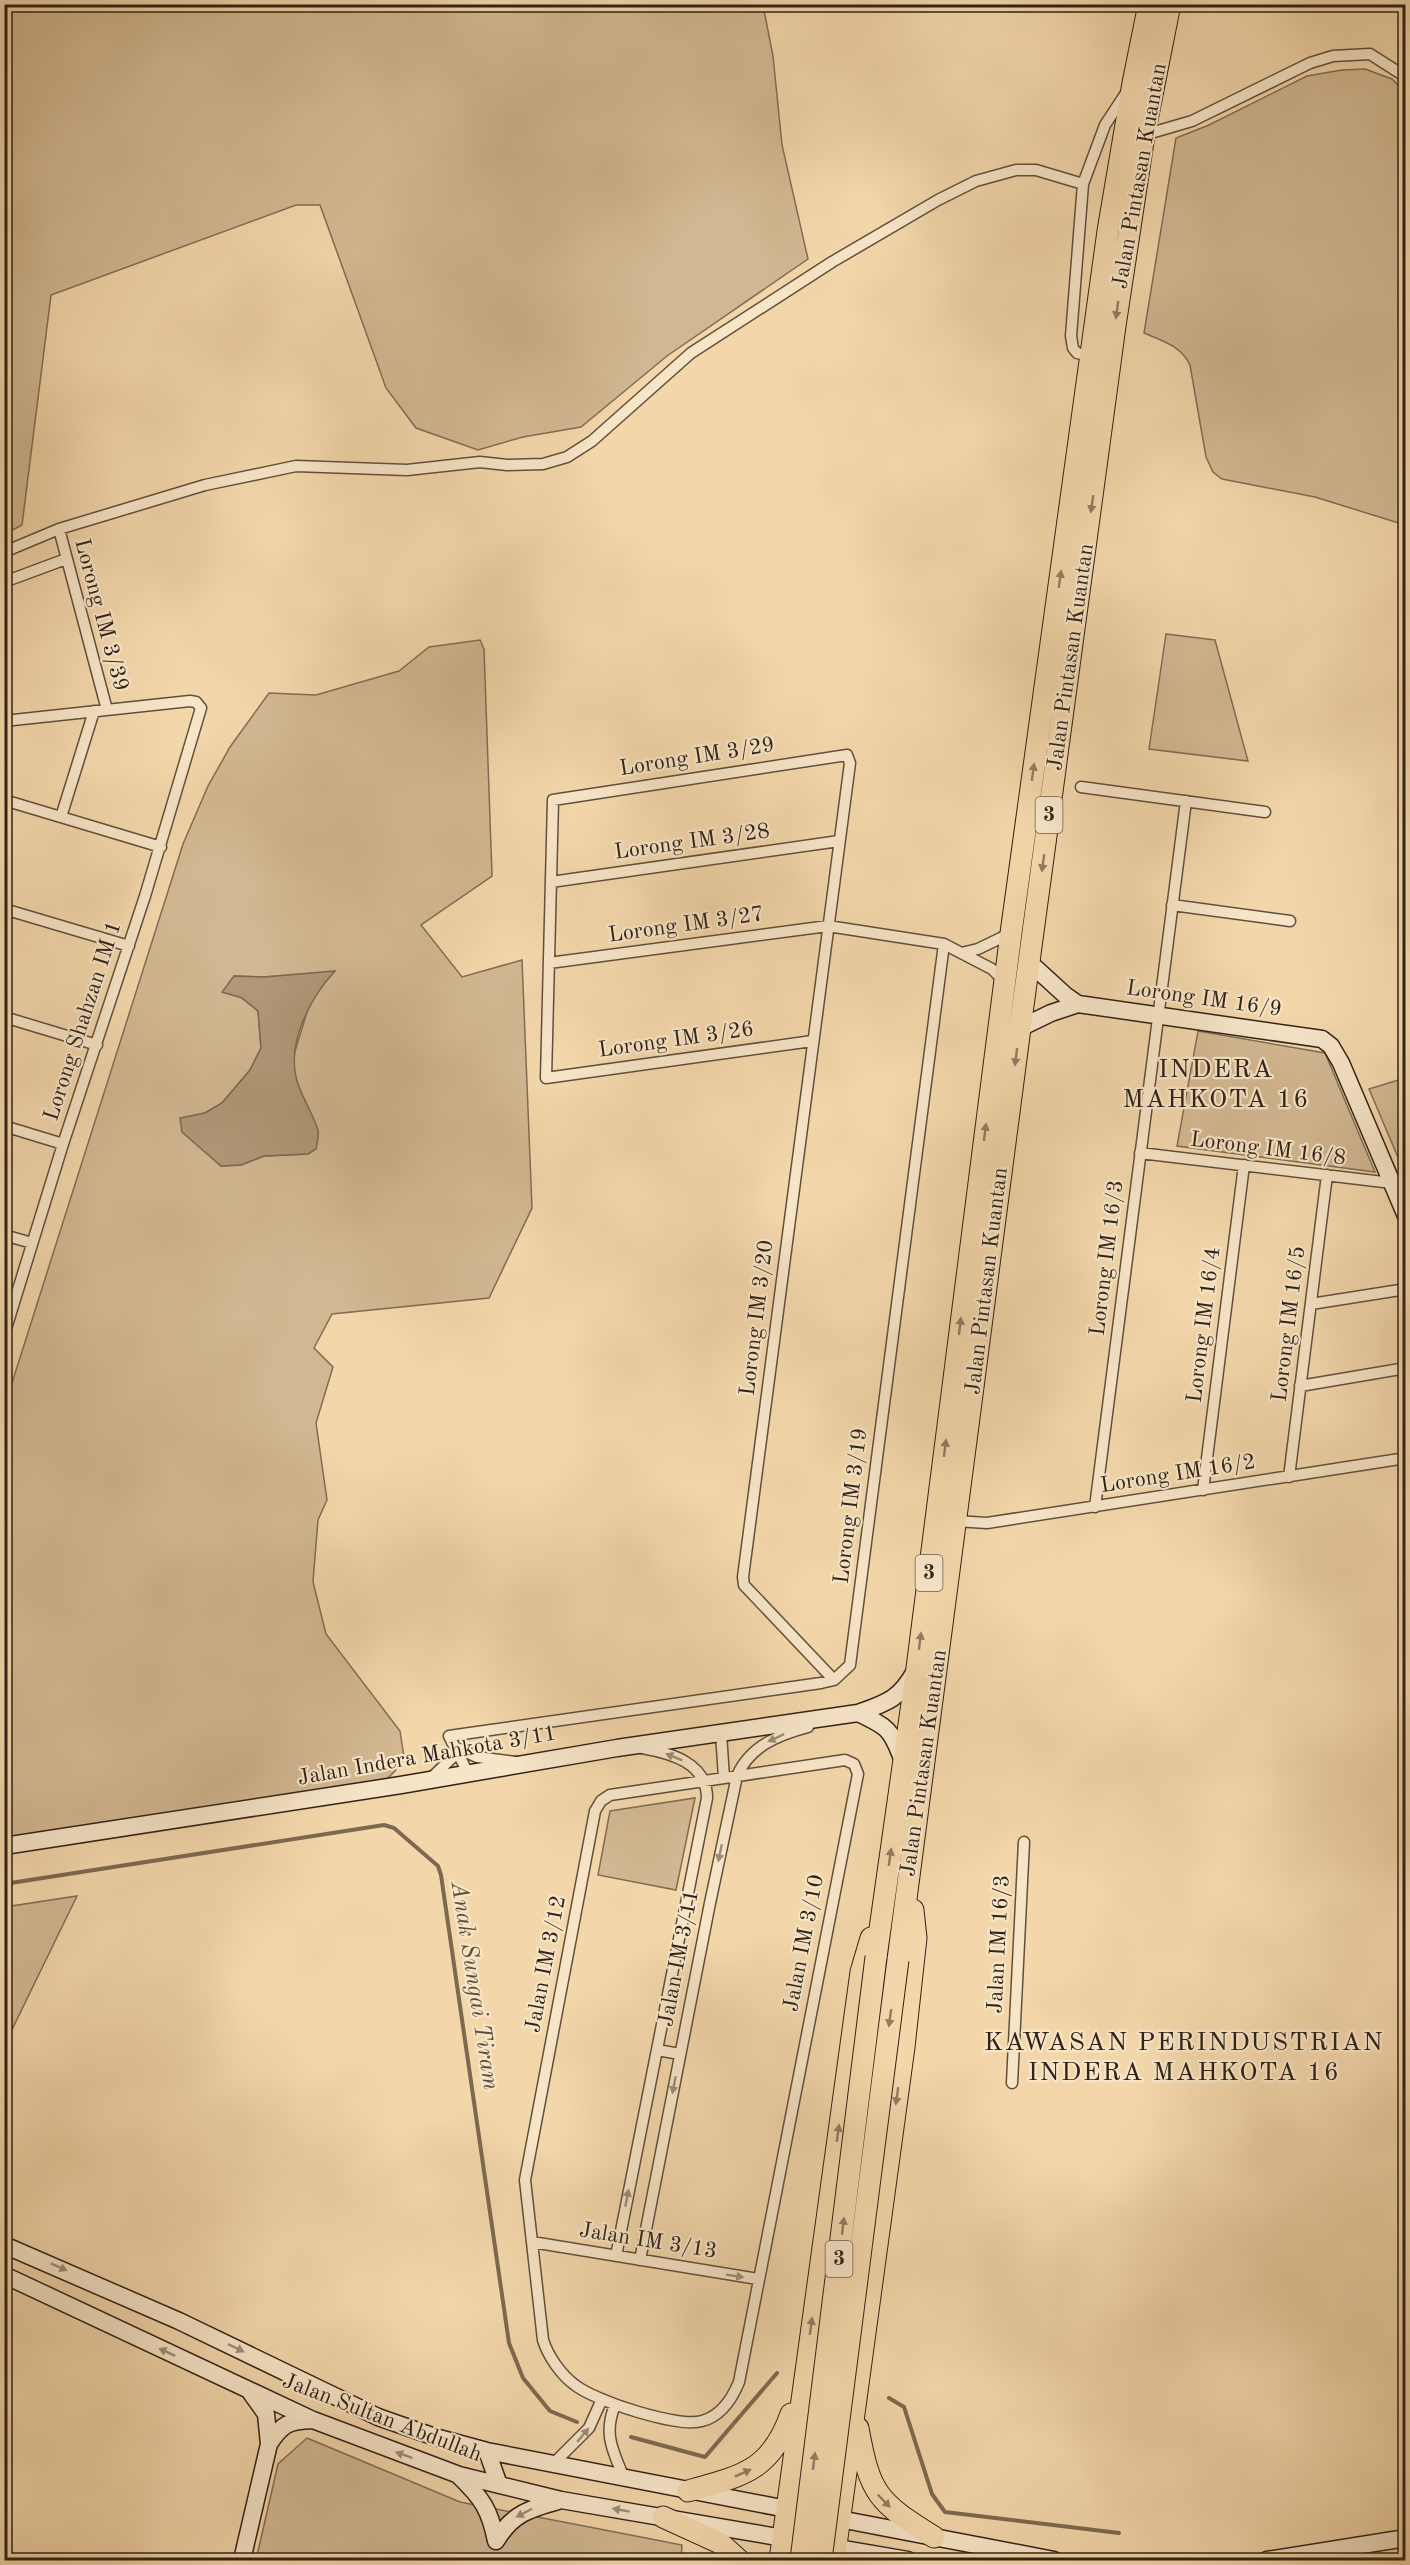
<svg xmlns="http://www.w3.org/2000/svg" width="1410" height="2565" viewBox="0 0 1410 2565" font-family="'Old Standard TT',serif">
<style>
.green{fill:#d2b892;stroke:#816d54;stroke-width:1.5;fill-rule:evenodd}
.water{fill:#b19978;stroke:#7d6951;stroke-width:1.5}
.lines{fill:none;stroke-linecap:round;stroke-linejoin:round}
.stream{stroke:#7d6951;stroke-width:4}
.street-casing{stroke:#614f3b;stroke-width:13}
.secondary-casing{stroke:#302216;stroke-width:19}
.highway-casing{stroke:#302216;stroke-width:23}
.street{stroke:#f7e5c8;stroke-width:10}
.secondary{stroke:#f7e5c8;stroke-width:16}
.highway{stroke:#f3d7ab;stroke-width:21}
.highway-bridge-casing{stroke:#302216;stroke-width:23;stroke-linecap:butt}
.highway-bridge{stroke:#f3d7ab;stroke-width:21}
.oneway{fill:#927c60}
.oneway2{fill:#9d8d78}
.labels{text-anchor:middle;dominant-baseline:central;stroke-width:4.5;stroke-linejoin:round;paint-order:stroke}
.shield{fill:#f7e5c8;stroke:#6c5c4b;stroke-width:1.5}
.shield-label{font-size:21px;font-weight:bold;fill:#302216}
.street-label{font-size:22px;fill:#302216;stroke:#f7e5c8}
.water-label{font-size:24px;font-style:italic;fill:#5d4c38;stroke:#f7e5c8}
.quarter-label{font-size:26px;letter-spacing:1.5px;fill:#302216;stroke:#f7e5c8}
</style>
<rect width="100%" height="100%" fill="#f3d7ab"/>
<filter id="stains"><feTurbulence type="fractalNoise" baseFrequency=".00333" numOctaves="4"/><feColorMatrix values="0 0 0 0 .2 0 0 0 0 .09 0 0 0 0 .02 0 0 0 .5 -.17"/></filter>
<radialGradient id="worn" r=".72"><stop offset=".6" stop-color="#630" stop-opacity="0"/><stop offset="1" stop-color="#630" stop-opacity=".3"/></radialGradient>
<path class="green" d="M5,4L763,5L773,56L782,145L808,259L667,356L581,427L523,437L478,450L416,428L386,388L320,205H296L51,295L22,525L5,534Z
M1365,69L1392,79L1405,92V525L1315,497L1222,479L1213,472L1206,457L1190,365C1181,346 1163,341 1144,333L1176,138L1209,125L1307,76L1342,70Z
M1166,634L1215,640L1248,761L1149,749Z
M480,640L484,649L492,876L421,925L462,977L522,960L532,1208L489,1298L332,1314L314,1348L333,1367L316,1423L327,1500L318,1520L313,1582L326,1634L400,1731L404,1757L395,1771L377,1789L5,1845V1405L183,844L208,786L230,747L269,693L316,695L399,671L429,647ZM334,972L318,989L307,1012L292,1061L297,1083L318,1131L308,1154L264,1156L241,1165L221,1166L205,1151L181,1118L205,1113L222,1103L250,1070L261,1048L258,1011L242,998L234,976L264,977Z
M1198,1031L1325,1053L1375,1172L1177,1146Z
M1405,1078H1406L1405,1174L1369,1089Z
M695,1798L676,1890L598,1875L610,1811Z
M77,1896L5,2044V1907Z
M307,2438L460,2502L682,2545L681,2560H256L278,2464Z"/>
<path class="water" d="M335,971C309,999 285,1046 298,1084C302,1097 316,1120 318,1131C319,1136 317,1144 316,1149L308,1154L264,1156L241,1165L221,1166L182,1132L180,1118L205,1113L222,1103L250,1070L261,1048L258,1011L242,998L222,992L234,976L264,977Z"/>
<g class="lines">
<path class="stream" d="M4,1884L384,1825L394,1828L438,1866L441,1875L509,2343L523,2378L550,2411L577,2422
M889,2398L904,2407L932,2494L945,2512L1119,2533
M631,2437L705,2457L777,2373"/>
<g class="street-casing">
<path id="street" d="M1144,135L1192,121L1310,63L1333,56L1370,54L1406,77
M1083,184L1105,125L1126,93
M59,529L107,710
M4,552L59,529L205,485L296,466L407,470L480,462L507,465L543,464L567,457L592,441L691,353L832,262L938,200L976,181L1016,170H1036L1083,184L1071,336L1073,348L1077,353L1092,356
M4,582L66,559
M4,721L190,701L196,702L201,708L145,896L63,1144L4,1335
M1081,787L1265,812
M4,800L161,847
M61,817L94,711
M551,882L839,841
M1172,905L1290,921
M4,909L129,946
M965,952L978,949L1011,933
M549,963L828,926L944,944L992,969L1004,981
M4,1017L97,1045
M812,1041L546,1078L553,800L847,755L850,763L743,1577L744,1585L834,1680
M4,1126L63,1144
M1140,1153L1392,1183
M4,1235L32,1243
M1311,1304L1406,1289
M1300,1386L1406,1368
M1289,1477L1327,1175
M1203,1490L1244,1165
M1095,1507L1186,801
M956,1521L987,1523L1406,1458
M721,1733L724,1778
M455,1747L477,1757L516,1762
M845,1760L854,1764L858,1774L739,2382C732,2399 721,2416 702,2421C678,2428 595,2401 575,2385C561,2375 548,2356 543,2340L525,2180L595,1811L601,1801L610,1795Z
M468,1773L449,1736L821,1683L834,1680L850,1665L944,944
M430,1779L452,1758L455,1747
M657,2050L680,2054
M1012,2083L1024,1842
M532,2242L758,2279
M616,2256L707,1798C707,1763 671,1753 642,1748
M640,2260L710,1903L737,1776C750,1746 778,1735 808,1727
M615,2405C603,2434 613,2451 624,2478
M554,2463L589,2428L602,2399"/>
</g>
<g class="secondary-casing">
<path id="secondary" d="M1030,963L1065,995L1078,1004
M1020,1028L1051,1013L1078,1004L1322,1039L1331,1046L1341,1063L1406,1216
M858,1713C888,1727 891,1729 903,1761
M4,1846L401,1785L617,1748L858,1713C886,1703 900,1699 915,1671
M4,2245L179,2321L378,2417L435,2437L487,2451L797,2511
M4,2275L313,2420L459,2475L561,2500L795,2540
M269,2444C282,2424 288,2421 312,2420
M487,2451L499,2485
M459,2476C482,2498 490,2510 496,2541
M829,2517L1054,2560
M496,2541C512,2514 529,2509 558,2501
M826,2546L908,2560
M242,2560L269,2444L266,2414L251,2393
M1267,2560L1406,2538"/>
</g>
<g class="highway-casing">
<path id="highway" d="M876,1957L917,1668L1011,933L1108,231L1133,83L1149,4
M898,1960L1020,1028L1115,326L1144,135L1170,4
M858,2428C870,2495 878,2502 934,2537
M688,2491C742,2476 771,2471 791,2414
M663,2517L720,2543L739,2560
M780,2560L861,1972L871,1938
M834,2560L904,2047L916,1938L913,1910"/>
</g>
<use href="#street" class="street"/>
<use href="#secondary" class="secondary"/>
<use href="#highway" class="highway"/>
<g class="highway-bridge-casing">
<path id="highway-bridge" d="M801,2560L876,1957
M821,2560L898,1960"/>
</g>
<use href="#highway-bridge" class="highway-bridge"/>
</g>
<defs><path id="oneway-solid" d="M-6-.8H1V-3.2L6.5 0L1 3.2V.8H-6Z" transform="scale(1.5)"/></defs>
<g class="oneway">
<use href="#oneway-solid" transform="translate(1117 310) rotate(98)"/>
<use href="#oneway-solid" transform="translate(1092 504) rotate(98)"/>
<use href="#oneway-solid" transform="translate(1060 579) rotate(-82)"/>
<use href="#oneway-solid" transform="translate(1033 772) rotate(-82)"/>
<use href="#oneway-solid" transform="translate(1043 863) rotate(98)"/>
<use href="#oneway-solid" transform="translate(1016 1057) rotate(97)"/>
<use href="#oneway-solid" transform="translate(985 1132) rotate(-83)"/>
<use href="#oneway-solid" transform="translate(960 1326) rotate(-83)"/>
<use href="#oneway-solid" transform="translate(945 1448) rotate(-83)"/>
<use href="#oneway-solid" transform="translate(920 1641) rotate(-83)"/>
<use href="#oneway-solid" transform="translate(890 1857) rotate(-82)"/>
<use href="#oneway-solid" transform="translate(890 2018) rotate(98)"/>
<use href="#oneway-solid" transform="translate(897 2096) rotate(98)"/>
<use href="#oneway-solid" transform="translate(838 2133) rotate(-82)"/>
<use href="#oneway-solid" transform="translate(843 2226) rotate(-83)"/>
<use href="#oneway-solid" transform="translate(811 2326) rotate(-82)"/>
<use href="#oneway-solid" transform="translate(814 2461) rotate(-83)"/>
<use href="#oneway-solid" transform="translate(743 2473) rotate(-24)"/>
<use href="#oneway-solid" transform="translate(884 2501) rotate(46)"/>
</g>
<g class="oneway2">
<use href="#oneway-solid" transform="translate(776 1738) rotate(155)"/>
<use href="#oneway-solid" transform="translate(674 1757) rotate(-158)"/>
<use href="#oneway-solid" transform="translate(720 1853) rotate(102)"/>
<use href="#oneway-solid" transform="translate(674 2085) rotate(101)"/>
<use href="#oneway-solid" transform="translate(627 2198) rotate(-79)"/>
<use href="#oneway-solid" transform="translate(59 2267) rotate(24)"/>
<use href="#oneway-solid" transform="translate(735 2276) rotate(9)"/>
<use href="#oneway-solid" transform="translate(236 2348) rotate(26)"/>
<use href="#oneway-solid" transform="translate(167 2352) rotate(-155)"/>
<use href="#oneway-solid" transform="translate(583 2435) rotate(-50)"/>
<use href="#oneway-solid" transform="translate(404 2455) rotate(-160)"/>
<use href="#oneway-solid" transform="translate(621 2510) rotate(-170)"/>
<use href="#oneway-solid" transform="translate(524 2513) rotate(152)"/>
</g>
<g class="labels">
<g class="shield">
<rect x="1035.5" y="797" width="27" height="36" rx="4.5"/>
<rect x="915.5" y="1555" width="27" height="36" rx="4.5"/>
<rect x="825.5" y="2241" width="27" height="36" rx="4.5"/>
</g>
<g class="shield-label">
<text x="1049" y="815">3</text>
<text x="929" y="1573">3</text>
<text x="839" y="2259">3</text>
</g>
<g class="street-label">
<text transform="translate(1140 176) rotate(-80)">Jalan Pintasan Kuantan</text>
<text transform="translate(101 615) rotate(75)">Lorong IM 3/39</text>
<text transform="translate(1071 657) rotate(-82)">Jalan Pintasan Kuantan</text>
<text transform="translate(697 757) rotate(-9)">Lorong IM 3/29</text>
<text transform="translate(692 842) rotate(-8)">Lorong IM 3/28</text>
<text transform="translate(686 925) rotate(-8)">Lorong IM 3/27</text>
<text transform="translate(1204 999) rotate(8)">Lorong IM 16/9</text>
<text transform="translate(83 1021) rotate(-72)">Lorong Shahzan IM 1</text>
<text transform="translate(676 1040) rotate(-8)">Lorong IM 3/26</text>
<text transform="translate(1268 1149) rotate(7)">Lorong IM 16/8</text>
<text transform="translate(1107 1258) rotate(-83)">Lorong IM 16/3</text>
<text transform="translate(987 1281) rotate(-83)">Jalan Pintasan Kuantan</text>
<text transform="translate(757 1318) rotate(-83)">Lorong IM 3/20</text>
<text transform="translate(1289 1324) rotate(-83)">Lorong IM 16/5</text>
<text transform="translate(1204 1325) rotate(-83)">Lorong IM 16/4</text>
<text transform="translate(1178 1474) rotate(-9)">Lorong IM 16/2</text>
<text transform="translate(851 1506) rotate(-83)">Lorong IM 3/19</text>
<text transform="translate(427 1756) rotate(-10)">Jalan Indera Mahkota 3/11</text>
<text transform="translate(924 1763) rotate(-82)">Jalan Pintasan Kuantan</text>
<text transform="translate(804 1943) rotate(-79)">Jalan IM 3/10</text>
<text transform="translate(999 1944) rotate(-87)">Jalan IM 16/3</text>
<text transform="translate(679 1958) rotate(-79)">Jalan IM 3/11</text>
<text transform="translate(546 1964) rotate(-79)">Jalan IM 3/12</text>
<text transform="translate(648 2241) rotate(9)">Jalan IM 3/13</text>
<text transform="translate(382 2418) rotate(21)">Jalan Sultan Abdullah</text>
</g>
<g class="water-label">
<text transform="translate(474 1986) rotate(81)">Anak Sungai Tiram</text>
</g>
<g class="quarter-label">
<text x="1216" y="1070">INDERA<tspan x="1216" dy="30">MAHKOTA 16</tspan></text>
<text x="1184" y="2043">KAWASAN PERINDUSTRIAN<tspan x="1184" dy="30">INDERA MAHKOTA 16</tspan></text>
</g>
</g>
<rect width="1410" height="2565" fill="none" stroke="#f3d7ab" stroke-width="24"/>
<rect x="6" y="6" width="1398" height="2553" fill="none" stroke="#302216" stroke-width="3"/>
<rect x="12" y="12" width="1386" height="2541" fill="none" stroke="#302216" stroke-width="1.5"/>
<rect width="100%" height="100%" filter="url(#stains)"/>
<rect width="100%" height="100%" fill="url(#worn)"/>
</svg>
